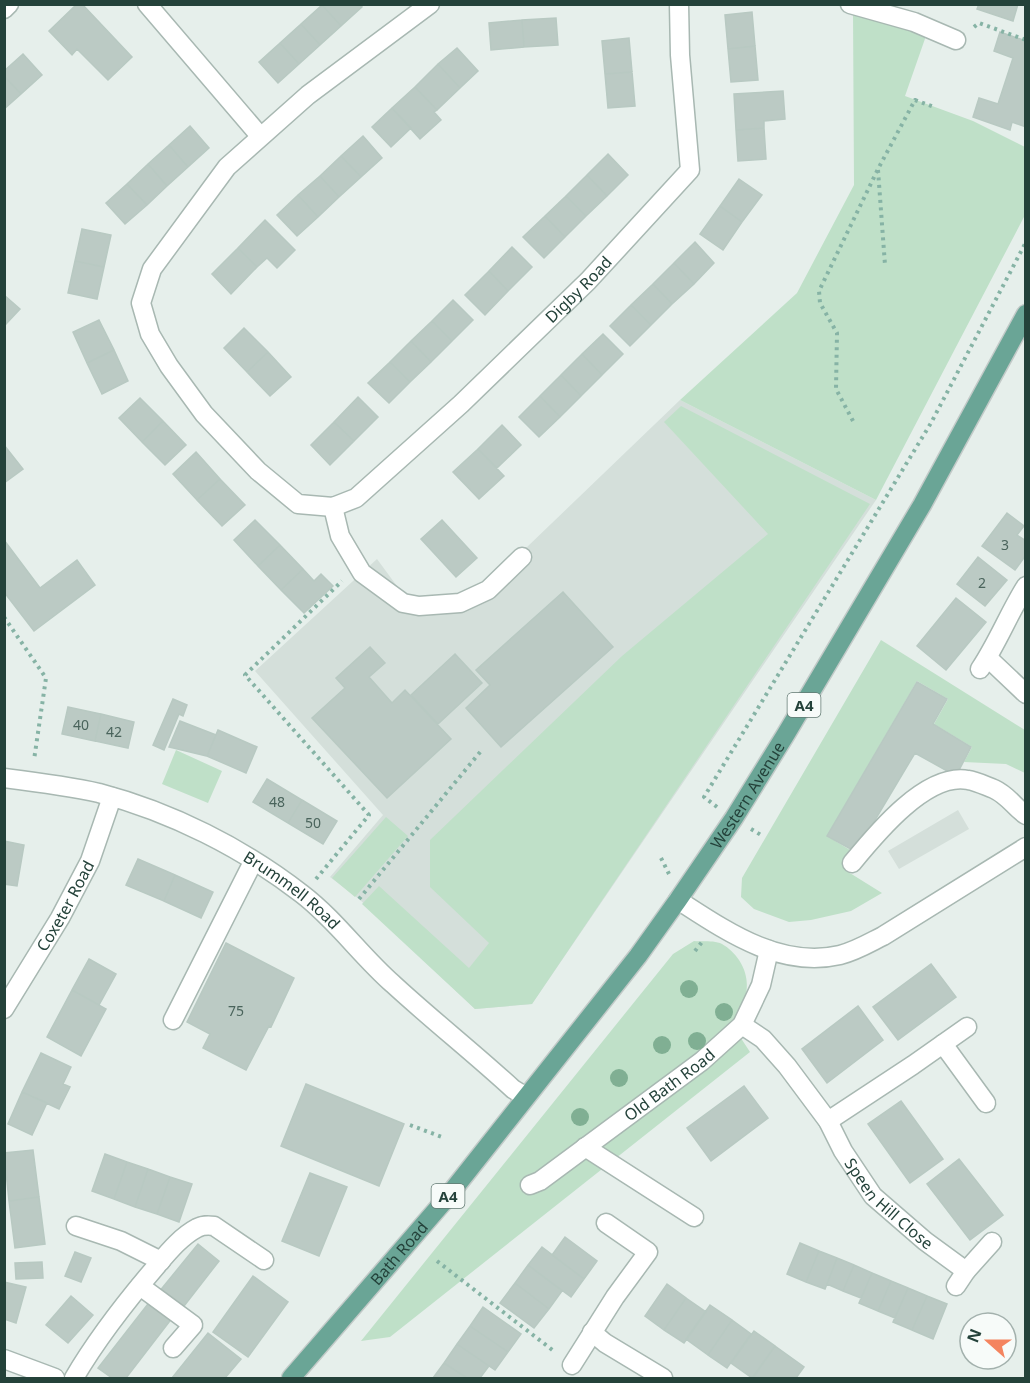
<svg xmlns="http://www.w3.org/2000/svg" width="1030" height="1383" viewBox="0 0 1030 1383" font-family="'Noto Sans',sans-serif">
<style>
.built{fill:#d4dfda}
.green{fill:#bfe0c8}
.building{fill:#bbcac4;stroke:#b8c9c2;stroke-width:1.5}
.lines{fill:none;stroke-linecap:round;stroke-linejoin:round}
.minor-casing{stroke:#a8b8b2;stroke-width:21}
.major-casing{stroke:#c2cac8;stroke-width:21}
.path{stroke:#86b3a5;stroke-width:4;stroke-dasharray:3 4.5;stroke-linecap:butt}
.minor{stroke:#fff;stroke-width:18}
.major{stroke:#6aa596;stroke-width:18}
.tree{fill:#80af93}
.labels{text-anchor:middle;dominant-baseline:central;stroke-width:5;stroke-linejoin:round;paint-order:stroke}
.number-label{font-size:14px;fill:#4a645c}
.shield{fill:#f7fbf9;stroke:#637a73;stroke-width:1.5}
.shield-label{font-size:15px;font-weight:bold;fill:#24423a}
.street-label{font-size:16px;fill:#24423a;stroke:#f7fbf9}
</style>
<rect width="100%" height="100%" fill="#e6efeb"/>
<path class="built" d="M680,400L876,500L532,1004L475,1009L359,899L330,877L383,815L255,671L377,559L405,597L474,598Z
M958,810L969,829L899,869L888,851Z"/>
<path class="green" d="M853,12L927,33L905,96L973,121L1025,147V215L876,500L680,400L797,293L854,185Z
M681,406L870,504L532,1004L475,1009L362,904L379,886L469,968L489,943L430,887V840L622,656L768,534L664,422Z
M881,640L1025,730V773L1006,764L964,762L972,747L934,724L948,699L917,681L827,836L855,853L845,870L882,893L851,911L811,920L789,922L754,909L741,897L742,878Z
M176,750L222,771L208,803L162,784Z
M386,817L408,836L355,897L332,878Z
M694,941C702,942 714,940 722,944C729,948 735,954 739,960C754,983 745,1005 733,1026L750,1052L390,1337L361,1341L673,954Z"/>
<path class="building" d="M77,4H82L132,57L108,80L77,49L72,55L49,31Z
M360,4L362,7L341,26L322,5Z
M979,4H1018L1013,21L977,9Z
M322,5L341,26L320,45L301,24Z
M752,12L755,46L728,49L725,15Z
M556,18L558,45L524,47L522,20Z
M522,20L524,47L491,50L489,23Z
M301,24L320,45L299,64L280,43Z
M1000,32L1026,41V127L1012,122L1010,130L973,117L979,98L998,104L1013,58L994,51Z
M629,38L632,72L605,74L602,41Z
M280,43L299,64L278,83L259,62Z
M755,46L758,80L731,82L728,49Z
M457,48L478,71L460,88L438,64Z
M23,54L42,75L21,94L4,76V71Z
M438,64L460,88L437,110L415,87Z
M632,72L635,106L608,108L605,74Z
M4,76L21,94L4,109Z
M415,87L437,110L434,112L441,120L420,139L392,108Z
M783,91L785,119L764,121V128L736,130L734,94Z
M392,108L411,128L391,147L372,127Z
M190,126L209,148L188,167L169,145Z
M764,128L766,159L738,161L736,130Z
M363,136L382,158L361,177L341,156Z
M169,145L188,167L167,186L148,164Z
M608,154L628,175L607,196L587,175Z
M341,156L361,177L339,197L320,176Z
M148,164L167,186L147,205L127,184Z
M587,175L607,196L586,216L566,196Z
M320,176L339,197L318,217L298,195Z
M739,179L762,195L742,222L720,206Z
M127,184L147,205L125,224L106,203Z
M298,195L318,217L297,236L277,215Z
M566,196L586,216L565,237L545,216Z
M720,206L742,222L723,250L700,234Z
M545,216L565,237L544,258L523,237Z
M265,220L295,250L277,268L267,258L257,267L238,248Z
M82,229L111,235L104,267L75,261Z
M695,242L714,263L694,284L674,263Z
M512,247L532,267L508,291L489,271Z
M238,248L257,267L231,294L212,274Z
M75,261L104,267L97,299L68,293Z
M674,263L694,284L672,304L653,284Z
M489,271L508,291L485,315L465,295Z
M653,284L672,304L651,325L631,305Z
M4,295L20,309L4,326Z
M453,300L473,320L452,341L432,321Z
M631,305L651,325L630,346L610,326Z
M99,320L114,350L87,363L73,332Z
M432,321L452,341L431,362L411,341Z
M244,328L268,352L247,372L224,348Z
M603,334L623,354L602,375L582,354Z
M411,341L431,362L410,382L390,362Z
M114,350L128,381L102,394L87,363Z
M268,352L291,377L270,396L247,372Z
M582,354L602,375L581,396L561,375Z
M390,362L410,382L389,403L368,383Z
M561,375L581,396L560,417L540,396Z
M540,396L560,417L539,437L519,417Z
M358,397L378,417L354,441L334,422Z
M140,398L163,421L142,442L119,418Z
M163,421L186,445L165,465L142,442Z
M334,422L354,441L330,465L311,445Z
M502,425L521,445L497,468L478,449Z
M4,445L23,469L4,483Z
M478,449L504,476L479,499L453,472Z
M196,452L220,479L197,500L173,474Z
M220,479L245,505L222,526L197,500Z
M1007,513L1024,526L1017,535L1026,541V555L1015,570L982,546Z
M255,520L280,545L258,566L234,540Z
M442,520L477,558L456,577L421,539Z
M4,540L40,588L77,560L95,585L34,631L4,592Z
M280,545L303,569L281,590L258,566Z
M978,557L1007,580L985,606L957,584Z
M303,569L314,581L321,574L333,586L304,613L281,590Z
M563,592L613,647L501,747L466,708L490,685L476,670Z
M956,598L986,622L946,670L917,646Z
M370,647L385,663L369,677L392,703L405,690L451,739L387,798L312,718L345,688L336,678Z
M455,654L482,683L438,724L411,695Z
M917,682L947,699L933,724L971,747L956,776L915,753L856,852L827,836Z
M173,699L187,705L183,716L179,714L164,750L153,745Z
M68,707L101,714L95,741L62,734Z
M101,714L134,722L128,748L95,741Z
M180,721L216,735L207,756L169,747Z
M218,730L257,747L246,773L207,756Z
M267,779L302,800L288,823L253,802Z
M302,800L337,821L323,844L288,823Z
M4,841L24,845L17,886L4,884Z
M138,859L175,875L164,901L126,885Z
M175,875L213,892L201,918L164,901Z
M226,943L294,978L271,1027L269,1026L246,1070L203,1048L210,1034L187,1022Z
M89,959L116,974L99,1005L72,990Z
M931,964L956,997L898,1040L873,1007Z
M72,990L106,1009L81,1056L47,1037Z
M858,1006L883,1040L827,1083L802,1049Z
M41,1053L71,1067L63,1084L70,1087L59,1109L22,1092Z
M306,1084L404,1124L379,1186L281,1146Z
M744,1086L768,1118L711,1161L687,1128Z
M22,1092L47,1103L32,1135L8,1124Z
M901,1101L943,1159L910,1183L868,1124Z
M33,1150L39,1197L9,1201L4,1153Z
M105,1154L127,1162L114,1199L92,1191Z
M959,1159L1003,1215L970,1240L927,1184Z
M127,1162L148,1169L135,1207L114,1199Z
M148,1169L170,1177L157,1214L135,1207Z
M310,1173L347,1187L319,1256L282,1241Z
M170,1177L192,1184L179,1222L157,1214Z
M39,1197L45,1244L15,1248L9,1201Z
M565,1237L597,1261L584,1279L552,1255Z
M800,1243L819,1251L806,1282L787,1274Z
M198,1244L219,1261L181,1310L159,1292Z
M542,1247L584,1279L571,1297L528,1265Z
M819,1251L837,1258L825,1289L806,1282Z
M75,1252L91,1258L81,1282L65,1276Z
M837,1258L854,1265L843,1291L827,1284Z
M42,1262L43,1278L16,1279L15,1263Z
M528,1265L562,1291L549,1309L515,1283Z
M854,1265L872,1273L861,1298L843,1291Z
M872,1273L891,1281L878,1311L859,1303Z
M253,1276L288,1302L248,1357L213,1332Z
M891,1281L908,1288L895,1318L878,1311Z
M4,1282L26,1287L16,1323L4,1319Z
M515,1283L549,1309L534,1328L500,1303Z
M667,1284L686,1298L664,1330L645,1316Z
M908,1288L927,1296L912,1330L893,1322Z
M71,1296L93,1315L68,1343L46,1325Z
M927,1296L947,1304L933,1339L912,1330Z
M686,1298L706,1312L684,1343L664,1330Z
M151,1300L173,1317L126,1378H112L98,1368Z
M710,1305L732,1320L708,1355L686,1339Z
M483,1307L521,1334L508,1352L470,1326Z
M732,1320L751,1334L727,1368L708,1355Z
M470,1326L508,1352L495,1370L457,1344Z
M754,1331L775,1346L752,1378L731,1363Z
M208,1333L241,1359L225,1378H172Z
M457,1344L489,1366L480,1378H467L444,1363Z
M775,1346L804,1367L796,1378H753Z
M444,1363L467,1378H433Z"/>
<g class="lines">
<g class="minor-casing">
<g id="minor">
<path d="M147,4L260,136"/>
<path id="s1" d="M430,4L308,95L227,167L152,269L141,303L150,334L169,366L204,414L258,471L298,504L333,507L356,498L461,404L588,281L690,170L680,55L679,4"/>
<path d="M850,4L914,22L956,40"/>
<path d="M4,9L9,4"/>
<path d="M333,507L340,536L362,573L403,603L419,606L460,603L488,590L522,557"/>
<path d="M988,658L1026,694"/>
<path d="M980,669C998,642 1009,613 1026,586"/>
<path id="s2" d="M4,778C36,782 68,786 99,793C171,812 243,848 302,894C336,920 361,956 393,984C432,1020 474,1053 513,1089L526,1097"/>
<path d="M852,863C875,835 926,772 968,780C976,781 986,786 994,789C1009,796 1014,807 1026,815"/>
<path d="M678,900C726,931 780,969 840,955C856,951 869,943 883,936L1026,847"/>
<path id="s3" d="M4,1009L60,918L90,861L112,797"/>
<path d="M173,1020L253,862"/>
<path id="s4" d="M742,1025L763,1039L787,1066L828,1121L843,1151L873,1196L925,1241L966,1271"/>
<path d="M943,1044L986,1103"/>
<path d="M828,1121L913,1065L967,1027"/>
<path d="M585,1147L694,1217"/>
<path id="s5" d="M530,1185L540,1181L702,1061L742,1025L761,985L769,950"/>
<path d="M76,1226L121,1241L161,1261"/>
<path d="M140,1286L193,1325L173,1348"/>
<path d="M956,1286L966,1271L992,1242"/>
<path d="M592,1332L605,1343L663,1378"/>
<path d="M4,1359L55,1378"/>
<path d="M572,1365L615,1297L648,1252L606,1223"/>
<path d="M74,1378C98,1337 128,1299 159,1263C170,1250 182,1236 197,1228C203,1225 207,1225 214,1226L264,1260"/>
</g>
</g>
<g class="major-casing">
<g id="major">
<path id="s6" d="M291,1378L445,1200L638,956L678,900L734,818L786,734L922,505L1026,314"/>
</g>
</g>
<path class="path" d="M974,27L979,23L1026,40
M878,170L885,265
M853,421L836,389L837,333L820,303L819,291L878,169L915,100L934,107
M4,617L46,678L34,760
M717,807L704,797L931,423L1026,242
M751,829L761,835
M661,858L669,874
M316,879L369,815L245,675L342,581
M359,899L481,751
M695,951L702,942
M410,1125L442,1137
M437,1261L555,1352"/>
<use href="#minor" class="minor"/>
<use href="#major" class="major"/>
</g>
<g class="tree">
<circle cx="689" cy="989" r="9"/>
<circle cx="724" cy="1012" r="9"/>
<circle cx="697" cy="1041" r="9"/>
<circle cx="662" cy="1045" r="9"/>
<circle cx="619" cy="1078" r="9"/>
<circle cx="580" cy="1117" r="9"/>
</g>
<g class="labels">
<g class="number-label">
<text x="1005" y="544">3</text>
<text x="982" y="582">2</text>
<text x="81" y="724">40</text>
<text x="114" y="731">42</text>
<text x="277" y="801">48</text>
<text x="313" y="822">50</text>
<text x="236" y="1010">75</text>
</g>
<g class="shield">
<rect x="787.5" y="693" width="33" height="24" rx="4.5"/>
<rect x="431.5" y="1184" width="33" height="24" rx="4.5"/>
</g>
<g class="shield-label">
<text x="804" y="705">A4</text>
<text x="448" y="1196">A4</text>
</g>
<g class="street-label">
<text stroke="none"><textPath href="#s1" startOffset="1047">Digby Road</textPath></text>
<text stroke="none"><textPath href="#s6" startOffset="741">Western Avenue</textPath></text>
<text stroke="none"><textPath href="#s2" startOffset="314">Brummell Road</textPath></text>
<text stroke="none"><textPath href="#s3" startOffset="120">Coxeter Road</textPath></text>
<text stroke="none"><textPath href="#s5" startOffset="172">Old Bath Road</textPath></text>
<text stroke="none"><textPath href="#s4" startOffset="234">Speen Hill Close</textPath></text>
<text stroke="none"><textPath href="#s6" startOffset="165">Bath Road</textPath></text>
</g>
</g>
<rect width="1030" height="1383" fill="none" stroke="#24423a" stroke-width="12"/>
<g transform="translate(988 1341) rotate(291)"><circle r="28" fill="#f7fbf9" stroke="#a3b1ad" stroke-width="1.5"/>
<path d="M0-4.5L10 22L0 15L-10 22Z" fill="#f4845f"/>
<text y="-9" font-size="16" font-weight="bold" text-anchor="middle" fill="#24423a">N</text>
</g>
</svg>
